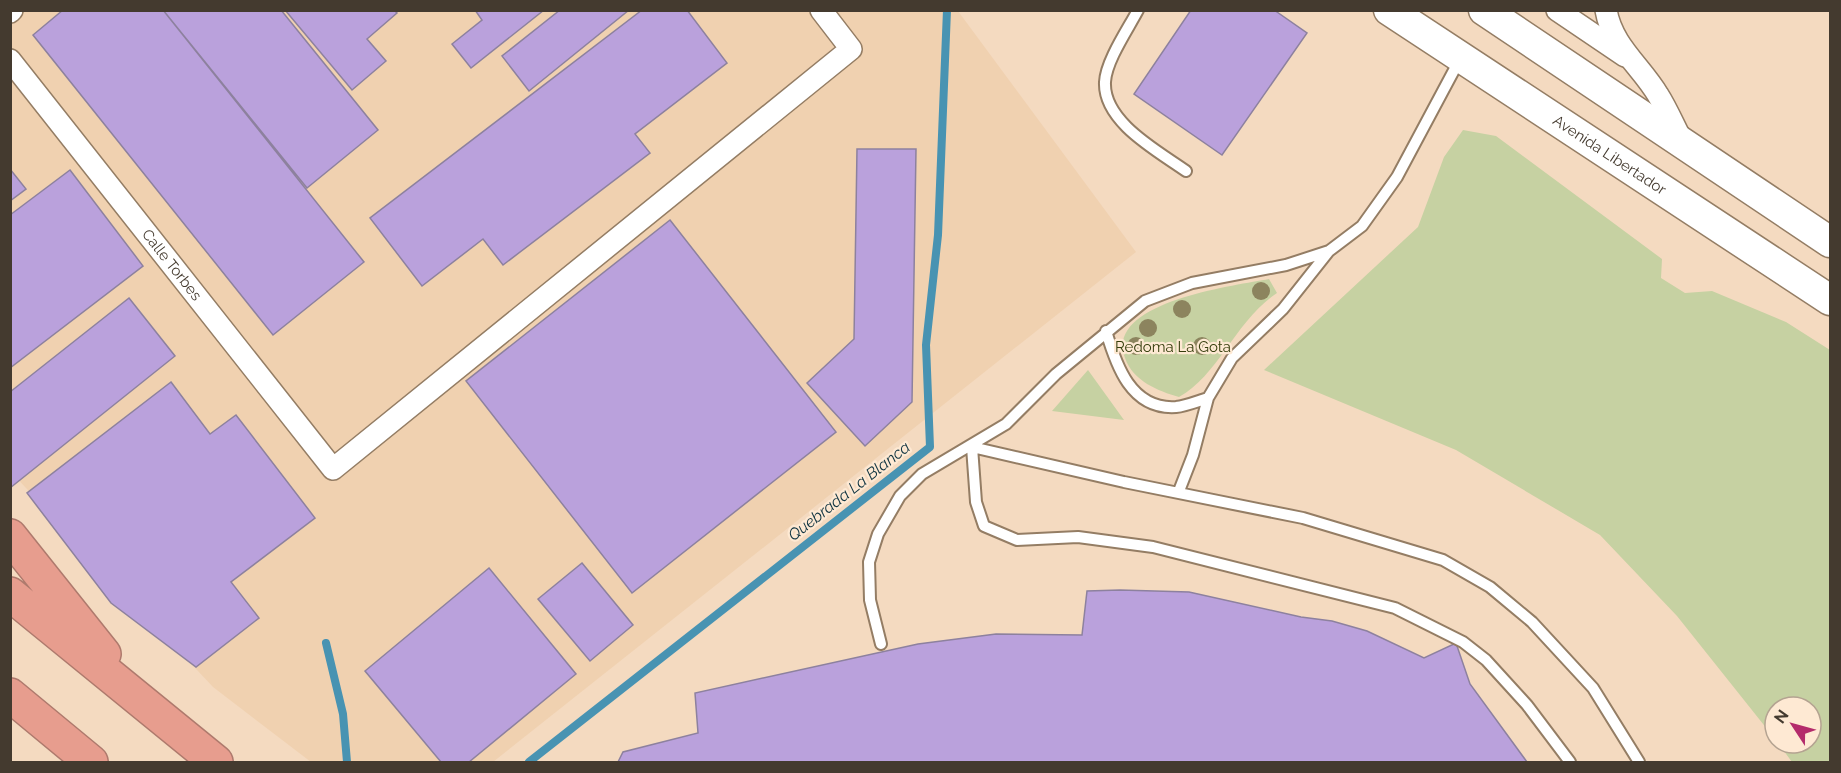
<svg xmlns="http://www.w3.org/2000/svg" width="1841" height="773" viewBox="0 0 1841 773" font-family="Raleway,sans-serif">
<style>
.built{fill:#f0d1b0}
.green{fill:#c6d1a2}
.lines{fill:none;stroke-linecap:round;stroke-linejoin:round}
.stream{stroke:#4893b2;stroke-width:8}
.building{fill:#baa1dc;stroke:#8d819e;stroke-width:1.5}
.service-casing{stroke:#947d64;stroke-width:14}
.minor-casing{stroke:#947d64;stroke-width:24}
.secondary-casing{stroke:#947d64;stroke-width:33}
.motorway-casing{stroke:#ae7a6d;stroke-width:36}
.service{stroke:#fff;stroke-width:10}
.minor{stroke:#fff;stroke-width:21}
.secondary{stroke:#fff;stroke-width:30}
.motorway{stroke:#e79d8e;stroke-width:33}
.tree{fill:#8c845e}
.labels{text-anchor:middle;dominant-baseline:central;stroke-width:4.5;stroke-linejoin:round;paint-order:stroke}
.street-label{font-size:15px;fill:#443a2f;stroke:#fee9d3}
.park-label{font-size:15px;fill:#363e0d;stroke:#fee9d3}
.water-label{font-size:16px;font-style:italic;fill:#0f3340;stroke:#fee9d3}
</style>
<rect width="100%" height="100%" fill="#f4dac0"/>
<path class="built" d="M11,11H958L1136,252L493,762H311L213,687L11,472Z"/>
<path class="green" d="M1463,130L1496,136L1662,259L1661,278L1685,293L1712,291L1786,322L1830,350V762H1792L1778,743H1811V707H1775V739L1677,616L1600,535L1456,450L1264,370L1418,227L1444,157Z
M1269,279L1277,293C1235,321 1219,375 1179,397C1158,391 1133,381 1125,358C1104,302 1233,286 1269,279Z
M1088,370L1124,420L1052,411Z"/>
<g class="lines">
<path class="stream" d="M326,643L343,714L347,762
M529,762L930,447L926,345L938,235L947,10"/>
</g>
<path class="building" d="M63,10H163L364,262L273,335L33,35Z
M163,10H281L378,130L307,188Z
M285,10H394L397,13L367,39L386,61L352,90Z
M475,10H544L471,68L452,44L482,20Z
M560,10H629L529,91L502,56Z
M642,10H687L727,63L635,134L650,153L503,265L483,239L422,286L370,218Z
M1191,10H1274L1307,33L1222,155L1134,94Z
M857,149H916L912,402L865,446L807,383L854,339Z
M10,169L26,189L10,201Z
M70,170L143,266L10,368V215Z
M670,220L836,432L632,593L466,381Z
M129,298L175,356L10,488V392Z
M171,382L210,434L236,415L315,518L231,582L259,618L196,667L111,603L27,493Z
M582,563L633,625L590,661L538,599Z
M489,568L576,674L469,762H441L365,671Z
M1120,590L1189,592L1301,617L1332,621L1367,631L1424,658L1456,643L1470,684L1527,762H618L623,752L698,733L695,693L918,644L996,634L1082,635L1087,591Z"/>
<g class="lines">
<g class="service-casing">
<path id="service" d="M1138,10C1128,29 1106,61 1105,82C1103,122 1158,151 1186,171
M1106,331C1116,365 1131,410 1176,407C1186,406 1198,401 1208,398
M972,447L1124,482L1303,518L1443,560L1490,587L1532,622L1593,688L1639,762
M972,447L976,502L984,526L1017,540L1078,537L1153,547L1395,608L1463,642L1486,660L1527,705L1570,762
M1179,491L1193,455L1208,398L1232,358L1283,309L1329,251L1362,226L1397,177L1460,59
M881,644L870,600L869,562L878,534L900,496L922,474L1006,424L1056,374L1145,301L1192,283L1286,265L1329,251"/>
</g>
<g class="minor-casing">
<g id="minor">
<path d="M1557,10L1625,56"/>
<path d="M1606,10C1612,46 1641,66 1658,95C1667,109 1674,126 1682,141"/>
<path d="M10,12L12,10"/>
<path id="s1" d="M10,60L333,469L851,49L821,10"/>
</g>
</g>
<g class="secondary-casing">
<g id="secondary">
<path id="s2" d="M1389,10L1830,300"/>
<path d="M1484,10L1830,242"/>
</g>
</g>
<g class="motorway-casing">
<path id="motorway" d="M10,536L104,654
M10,594L216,762
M10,695L91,762"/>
</g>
<use href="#service" class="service"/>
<use href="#minor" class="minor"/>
<use href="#secondary" class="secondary"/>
<use href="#motorway" class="motorway"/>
</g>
<g class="tree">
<circle cx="1261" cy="291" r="9"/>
<circle cx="1182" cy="309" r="9"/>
<circle cx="1148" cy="328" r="9"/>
<circle cx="1136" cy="346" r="9"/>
<circle cx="1202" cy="346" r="9"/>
</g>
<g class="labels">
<g class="street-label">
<text stroke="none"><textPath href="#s2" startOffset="264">Avenida Libertador</textPath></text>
<text stroke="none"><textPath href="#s1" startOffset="261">Calle Torbes</textPath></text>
</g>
<g class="park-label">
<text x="1173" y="347">Redoma La Gota</text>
</g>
<g class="water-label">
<text transform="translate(849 491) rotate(-38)">Quebrada La Blanca</text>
</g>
</g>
<rect width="1841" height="773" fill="none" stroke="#443a2f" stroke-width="24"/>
<g transform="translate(1793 725) rotate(306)"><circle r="28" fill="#fee9d3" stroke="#b4a391" stroke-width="1.5"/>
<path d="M0-4.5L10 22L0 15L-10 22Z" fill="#b42b6b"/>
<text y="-9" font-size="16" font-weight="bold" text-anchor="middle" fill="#443a2f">N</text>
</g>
</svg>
